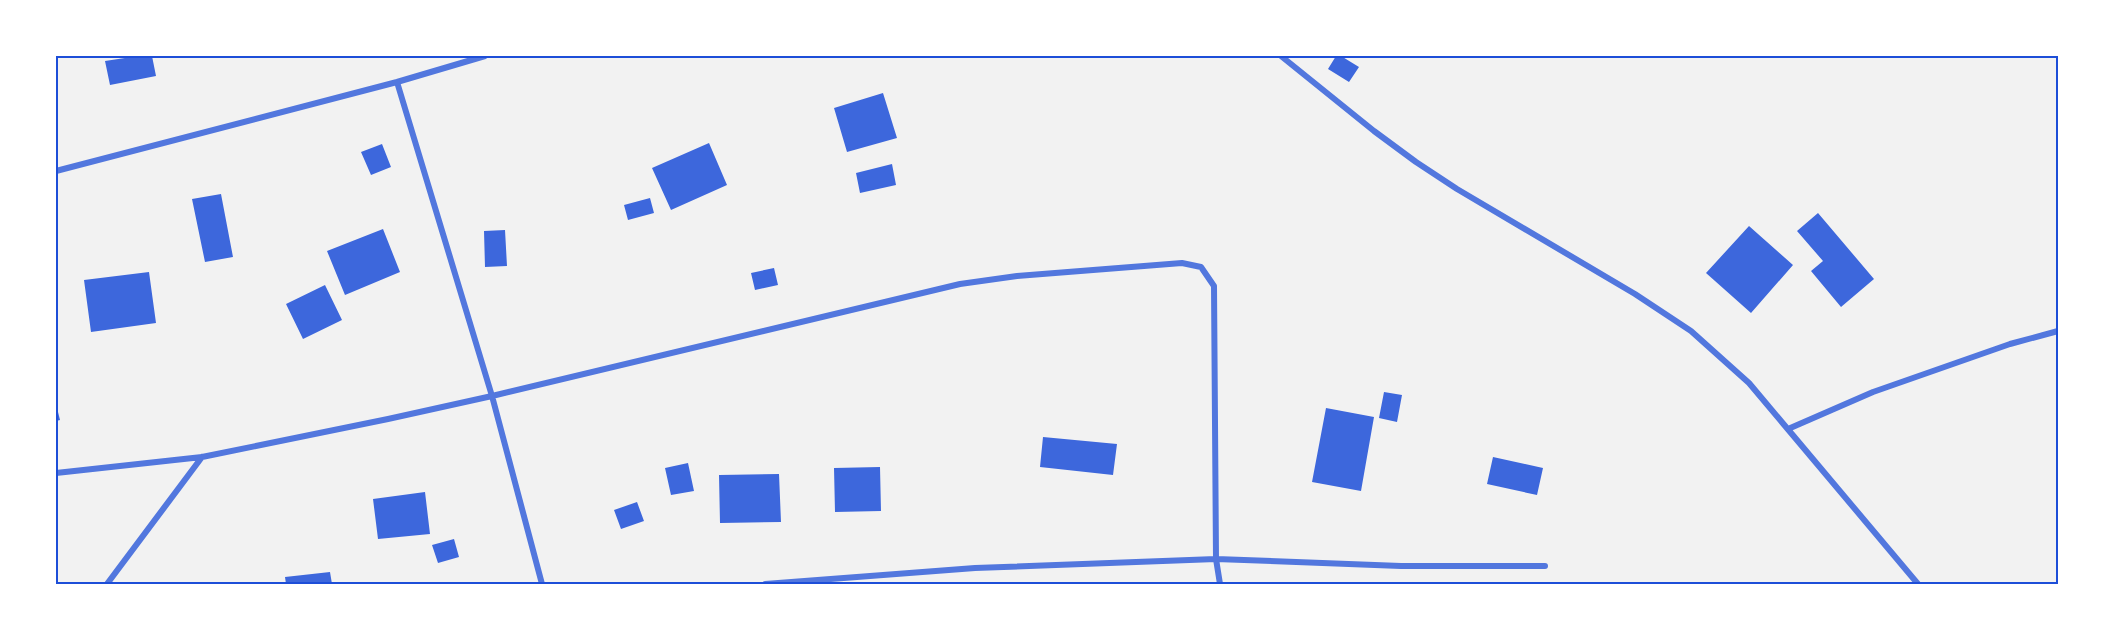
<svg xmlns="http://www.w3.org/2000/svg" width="2114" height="640" viewBox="0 0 2114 640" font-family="Helvetica,sans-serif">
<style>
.building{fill:#3d67dc}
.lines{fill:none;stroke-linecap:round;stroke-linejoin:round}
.minor{stroke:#5277de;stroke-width:6}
.neatline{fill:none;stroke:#1d4ed8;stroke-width:2}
</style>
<rect width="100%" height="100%" fill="#f2f2f2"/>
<path class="building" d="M138,56H152L156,76L110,85L105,61Z
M1336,56H1341L1359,67L1349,82L1328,69Z
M883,93L897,138L847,152L834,108Z
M709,143L727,185L671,210L652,168Z
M382,144L391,167L371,175L361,152Z
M892,164L896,185L860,193L856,173Z
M221,194L233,257L205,262L192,199Z
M650,198L654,213L628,220L624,205Z
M1818,213L1874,279L1841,307L1811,271L1823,261L1797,231Z
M1749,226L1793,265L1751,313L1706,273Z
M383,229L400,272L345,295L327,251Z
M505,230L507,266L485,267L484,231Z
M774,268L778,285L755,290L751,273Z
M149,272L156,323L91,332L84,280Z
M325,285L342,320L303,339L286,304Z
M1384,392L1402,395L1397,422L1379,418Z
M56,404L60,420L56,421Z
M1326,408L1374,417L1361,491L1312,482Z
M1043,437L1117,444L1113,475L1040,467Z
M1493,457L1543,468L1537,495L1487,484Z
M688,463L694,491L671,495L665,468Z
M880,467L881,511L835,512L834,468Z
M779,474L781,522L720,523L719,475Z
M425,492L430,534L378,539L373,499Z
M637,502L644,521L621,529L614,510Z
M454,539L459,557L438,563L432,545Z
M330,572L332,584H286L285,577Z"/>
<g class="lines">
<path class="minor" d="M1281,56L1374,131L1416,162L1457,189L1635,294L1691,331L1749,383L1918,584
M397,82L492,396L542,584
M56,171L397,82L485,56
M1788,429L1873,392L2010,344L2058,331
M56,473L202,457L388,419L492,396L960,284L1017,276L1182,263L1201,267L1214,286L1216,559L1220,584
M107,584L202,457
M765,584L975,568L1216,559L1401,566H1545"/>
</g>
<rect width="2114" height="640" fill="none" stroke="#ffffff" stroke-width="114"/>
<rect x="57" y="57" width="2000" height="526" class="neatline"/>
</svg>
